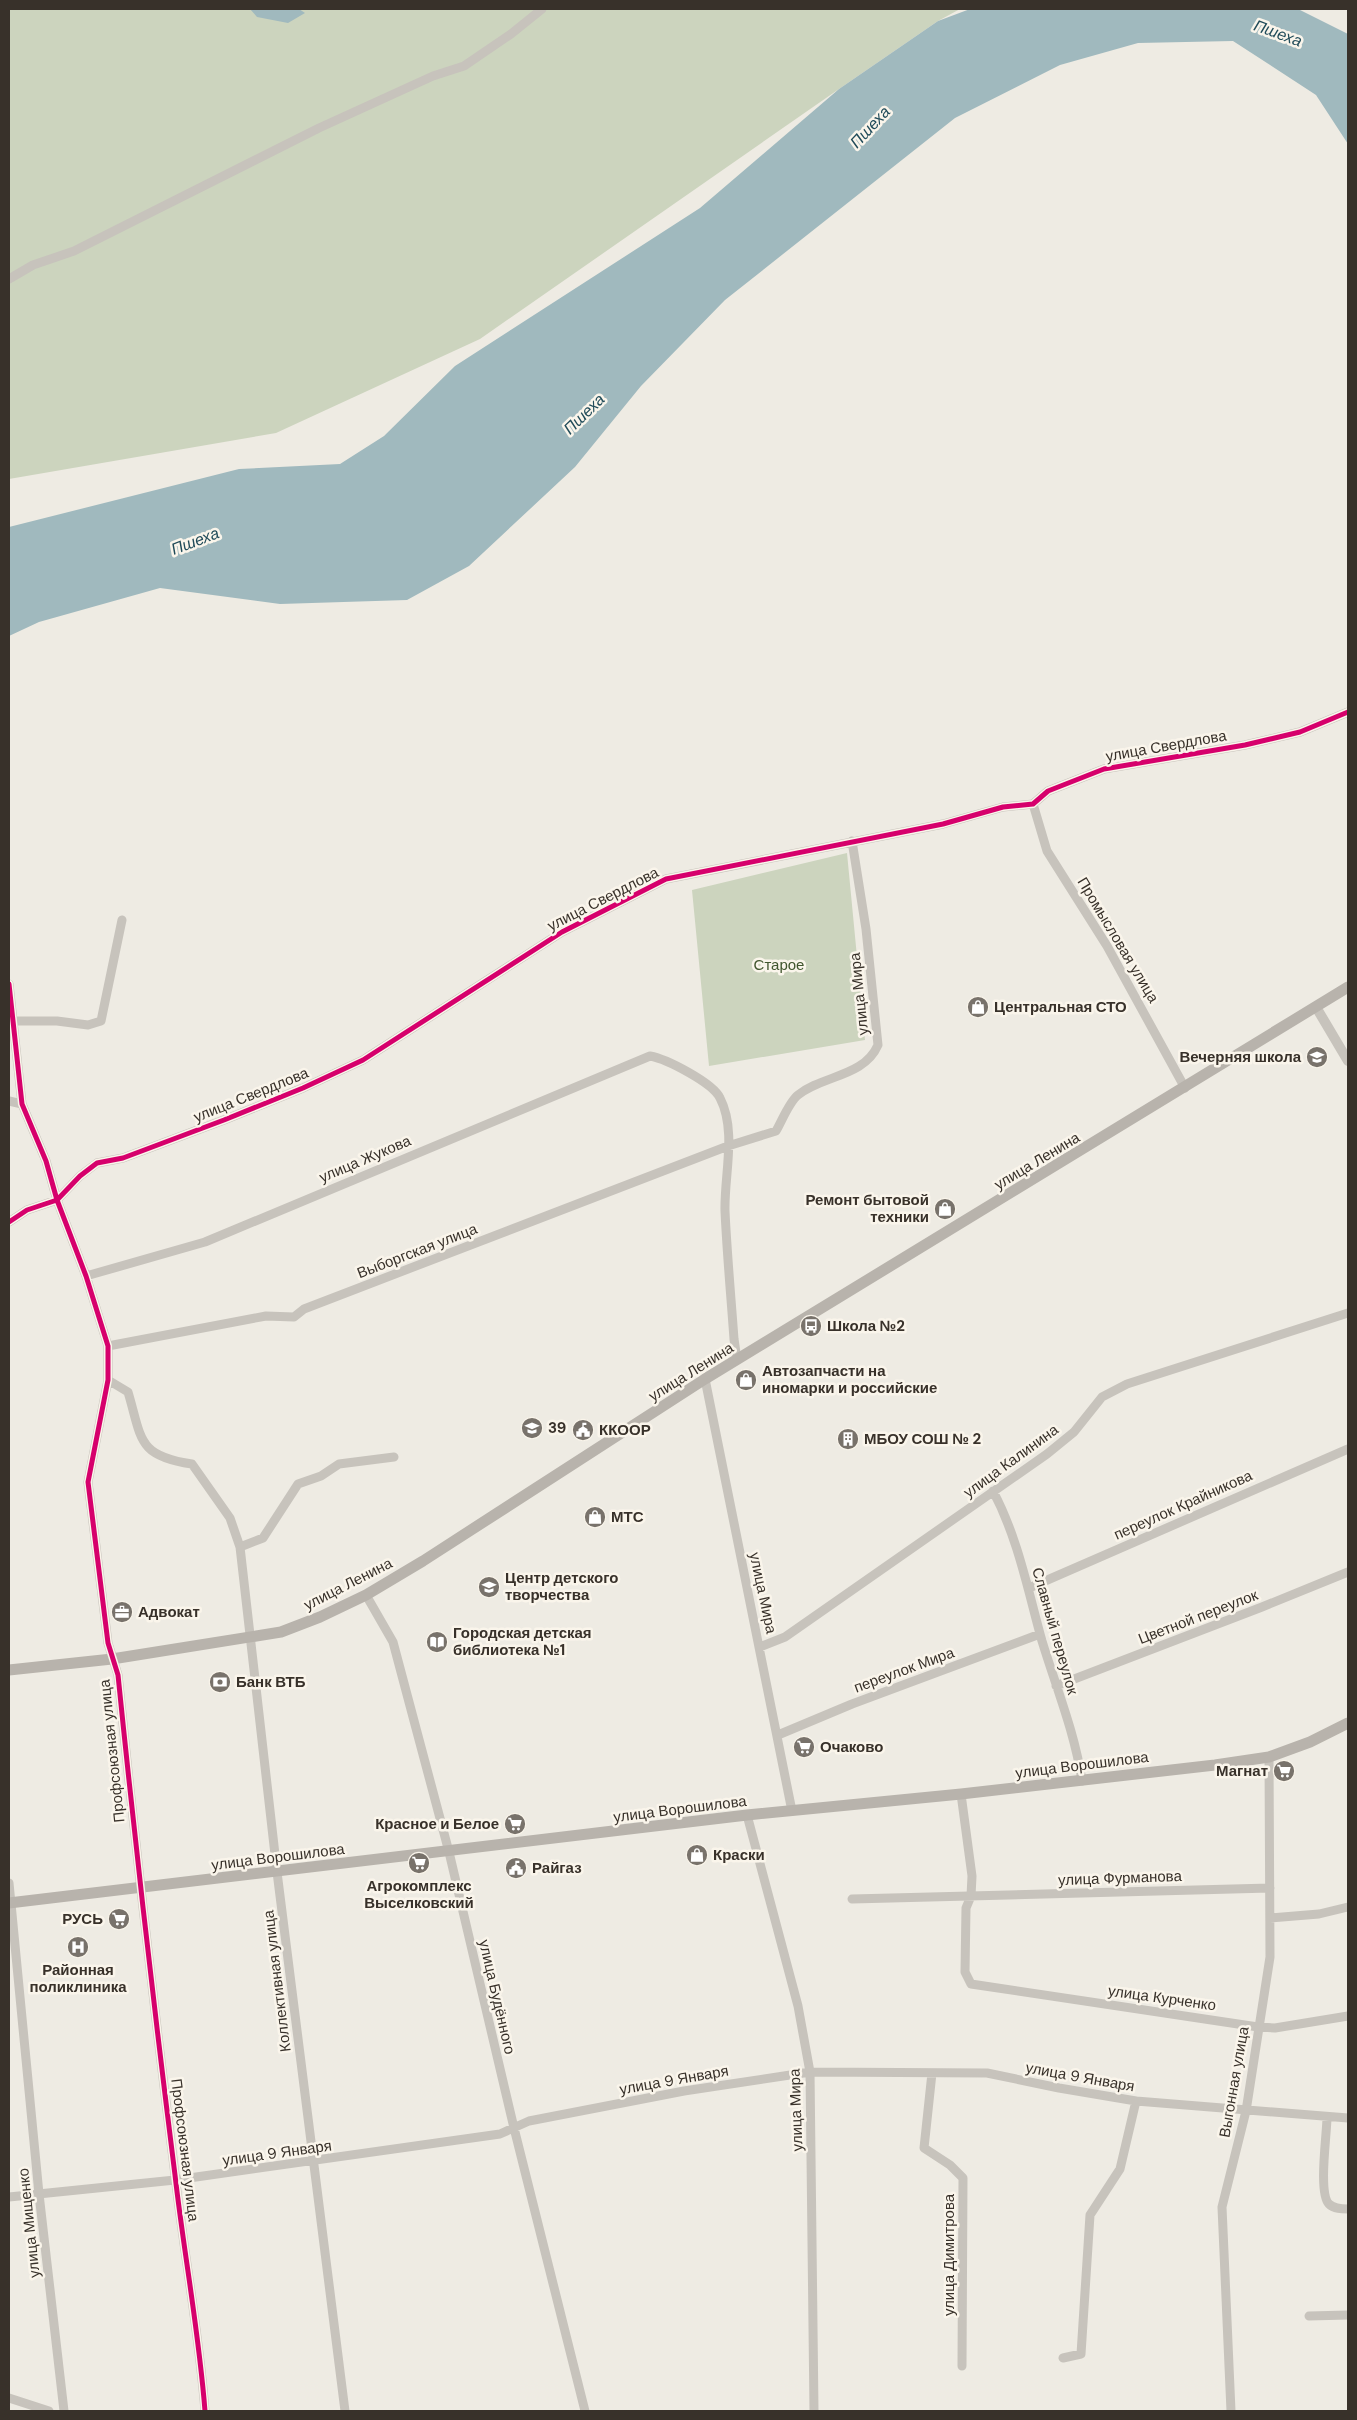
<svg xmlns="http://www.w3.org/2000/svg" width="1357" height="2420" viewBox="0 0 1357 2420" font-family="'DM Sans',sans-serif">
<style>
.green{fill:#ccd4be}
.water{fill:#a0b9be}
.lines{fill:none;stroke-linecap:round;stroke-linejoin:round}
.minor{stroke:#c7c3bc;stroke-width:9}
.tertiary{stroke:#c7c3bc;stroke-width:10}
.secondary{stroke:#b8b3ac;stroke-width:11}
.cycleway-casing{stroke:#faf5eb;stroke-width:8}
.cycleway{stroke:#d6006c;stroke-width:5}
.labels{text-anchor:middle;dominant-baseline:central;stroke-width:5;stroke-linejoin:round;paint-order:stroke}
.street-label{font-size:15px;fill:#38312a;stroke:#faf5eb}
.park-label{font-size:15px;fill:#41562e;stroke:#faf5eb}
.poi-label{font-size:15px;font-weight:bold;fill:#38312a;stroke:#faf5eb;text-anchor:start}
.water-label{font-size:16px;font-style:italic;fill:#204b59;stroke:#faf5eb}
</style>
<rect width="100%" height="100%" fill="#eeebe3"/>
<path class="green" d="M9,9H960L938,21L839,89L480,339L276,433L9,479Z
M847,853L865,1040L709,1066L692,890Z"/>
<path class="water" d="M250,9H299L305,13L288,23L257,17Z
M970,9H1298L1348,34V144L1316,95L1233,41L1138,43L1060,65L955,118L725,300L641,386L575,467L469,566L407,600L280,604L160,588L39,622L9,636V527L239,469L340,464L384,436L455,366L700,208L839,89L938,21Z"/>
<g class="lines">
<path class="minor" d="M9,279L33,265L74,251L319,128L433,76L464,66L511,34L542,9
M1033,804L1047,851L1107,946L1185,1088
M9,984L22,1104L46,1161L57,1200L86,1276L108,1346V1380L88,1482L108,1643L118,1675C135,1842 154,2008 175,2175C184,2254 199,2332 205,2411
M13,1021H57L88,1025L101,1021L122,920
M9,1101L22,1104
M9,1222L27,1210L57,1200L80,1176L97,1163L123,1158L224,1120L303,1088L363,1060L562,932L666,879L943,824L1003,807L1033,804L1048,791L1104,769L1245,745L1300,732L1348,712
M86,1276L205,1242L650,1056C667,1059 713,1083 720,1098C737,1131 724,1175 725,1211C727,1254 731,1297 734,1339L737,1360
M108,1346L266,1316L294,1317L304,1309L728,1146L776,1131C782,1121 789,1102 798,1095C823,1075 864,1077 878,1045L866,929L852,841
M705,1379L792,1811
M108,1380L128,1392C142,1439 137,1456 192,1464L230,1518L240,1547L277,1872L345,2411
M993,1491C1018,1538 1028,1591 1042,1641C1056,1687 1075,1733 1082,1781
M240,1547L263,1538L298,1484L321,1476L339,1464L394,1457
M1029,1588L1348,1449
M366,1595L393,1642L449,1852L514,2128L585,2411
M760,1647L785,1637L1047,1454L1074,1432L1102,1397L1127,1384L1348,1313
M1056,1686L1262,1607L1348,1572
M778,1735L852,1704L1040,1634
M961,1794L972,1876L971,1896L966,1908L965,1972L971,1984L1258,2027L1275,2028L1348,2016
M747,1815L798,2006L810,2072L814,2411
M9,1883L39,2194L64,2411
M852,1899L1270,1888
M1270,1918L1319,1914L1348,1907
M932,2073L924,2148L950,2165L963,2178L962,2366
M1327,2117C1327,2134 1318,2193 1329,2204C1334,2209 1342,2209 1348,2209
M9,2197L175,2180L500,2134L529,2121L684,2091L810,2072L987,2073L1059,2088L1136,2101L1348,2118
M1309,2316L1348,2315
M1063,2358L1081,2354L1090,2215L1120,2169L1136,2101
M9,2398L49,2411
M1231,2411L1222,2207L1246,2111L1270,1957L1269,1757"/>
<path class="tertiary" d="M1316,1007L1348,1061"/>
<path class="secondary" d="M9,1670L112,1659L281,1632L320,1617L366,1595L423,1561L705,1379L1348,987
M9,1903L747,1815L961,1794L1215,1765L1269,1757L1310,1742L1348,1723"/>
<g class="cycleway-casing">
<path id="cycleway" d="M9,984L22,1104L46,1161L57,1200L86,1276L108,1346V1380L88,1482L108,1643L118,1675C135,1842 154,2008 175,2175C184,2254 199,2332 205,2411
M9,1222L27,1210L57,1200L80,1176L97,1163L123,1158L224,1120L303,1088L363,1060L562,932L666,879L943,824L1003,807L1033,804L1048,791L1104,769L1245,745L1300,732L1348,712"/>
</g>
<use href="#cycleway" class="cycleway"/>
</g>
<defs>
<g id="shop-disc" transform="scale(1.125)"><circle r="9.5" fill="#78726b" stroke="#faf5eb"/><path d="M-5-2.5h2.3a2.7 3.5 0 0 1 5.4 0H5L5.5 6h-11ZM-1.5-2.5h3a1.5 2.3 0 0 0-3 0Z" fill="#fff"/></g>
<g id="school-disc" transform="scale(1.125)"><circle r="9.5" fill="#78726b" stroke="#faf5eb"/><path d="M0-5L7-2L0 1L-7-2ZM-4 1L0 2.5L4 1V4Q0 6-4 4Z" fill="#fff"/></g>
<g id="bus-disc" transform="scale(1.125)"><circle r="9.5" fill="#78726b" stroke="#faf5eb"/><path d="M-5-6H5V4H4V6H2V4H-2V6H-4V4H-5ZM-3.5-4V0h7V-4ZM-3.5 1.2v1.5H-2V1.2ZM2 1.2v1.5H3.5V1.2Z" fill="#fff"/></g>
<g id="civic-disc" transform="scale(1.125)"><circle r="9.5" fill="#78726b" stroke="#faf5eb"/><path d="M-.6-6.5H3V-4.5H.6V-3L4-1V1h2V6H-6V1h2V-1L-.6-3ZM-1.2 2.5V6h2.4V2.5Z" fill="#fff"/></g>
<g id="building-disc" transform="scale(1.125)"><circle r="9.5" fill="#78726b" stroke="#faf5eb"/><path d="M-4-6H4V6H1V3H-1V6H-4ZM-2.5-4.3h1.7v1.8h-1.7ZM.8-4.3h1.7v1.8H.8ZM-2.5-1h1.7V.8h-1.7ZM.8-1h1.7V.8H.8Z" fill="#fff"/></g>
<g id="office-disc" transform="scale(1.125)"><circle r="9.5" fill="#78726b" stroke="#faf5eb"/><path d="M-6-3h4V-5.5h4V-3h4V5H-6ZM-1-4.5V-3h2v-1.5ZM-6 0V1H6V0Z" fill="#fff"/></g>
<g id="library-disc" transform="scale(1.125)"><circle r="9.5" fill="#78726b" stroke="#faf5eb"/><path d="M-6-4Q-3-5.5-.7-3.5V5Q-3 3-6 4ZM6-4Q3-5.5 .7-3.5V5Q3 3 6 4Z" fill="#fff"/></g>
<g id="bank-disc" transform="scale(1.125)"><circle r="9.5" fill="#78726b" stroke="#faf5eb"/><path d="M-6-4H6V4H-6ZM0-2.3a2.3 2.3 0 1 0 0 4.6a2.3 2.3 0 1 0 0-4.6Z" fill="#fff"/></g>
<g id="supermarket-disc" transform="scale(1.125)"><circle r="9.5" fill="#78726b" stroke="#faf5eb"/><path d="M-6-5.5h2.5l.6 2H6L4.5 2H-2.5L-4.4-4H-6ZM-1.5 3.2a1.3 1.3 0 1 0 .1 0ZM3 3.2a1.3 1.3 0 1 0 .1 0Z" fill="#fff"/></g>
<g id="hospital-disc" transform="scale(1.125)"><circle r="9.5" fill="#78726b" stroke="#faf5eb"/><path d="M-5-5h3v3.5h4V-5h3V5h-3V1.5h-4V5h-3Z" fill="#fff"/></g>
</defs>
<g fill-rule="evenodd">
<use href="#shop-disc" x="978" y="1007"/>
<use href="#school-disc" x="1317" y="1057"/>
<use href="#shop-disc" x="945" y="1209"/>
<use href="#bus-disc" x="811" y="1326"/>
<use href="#shop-disc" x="746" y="1380"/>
<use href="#school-disc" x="532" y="1428"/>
<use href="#civic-disc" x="583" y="1430"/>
<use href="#building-disc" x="848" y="1439"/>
<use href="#shop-disc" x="595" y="1517"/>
<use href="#school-disc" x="489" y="1587"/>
<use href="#office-disc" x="122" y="1612"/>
<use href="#library-disc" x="437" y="1642"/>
<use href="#bank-disc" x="220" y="1682"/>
<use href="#supermarket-disc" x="804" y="1747"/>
<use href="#supermarket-disc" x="1284" y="1771"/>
<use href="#supermarket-disc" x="515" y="1824"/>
<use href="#shop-disc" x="697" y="1855"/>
<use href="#supermarket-disc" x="419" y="1863"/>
<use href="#civic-disc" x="516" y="1868"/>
<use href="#supermarket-disc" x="119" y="1919"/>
<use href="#hospital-disc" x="78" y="1947"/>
</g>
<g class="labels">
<g class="street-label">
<text transform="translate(1166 746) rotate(-10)">улица Свердлова</text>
<text transform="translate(603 899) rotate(-27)">улица Свердлова</text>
<text transform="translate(1118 940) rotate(59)">Промысловая улица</text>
<text transform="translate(859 994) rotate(-96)">улица Мира</text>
<text transform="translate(251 1095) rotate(-22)">улица Свердлова</text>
<text transform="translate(365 1159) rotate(-23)">улица Жукова</text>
<text transform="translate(1037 1161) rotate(-31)">улица Ленина</text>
<text transform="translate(417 1251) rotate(-21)">Выборгская улица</text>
<text transform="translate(691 1372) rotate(-32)">улица Ленина</text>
<text transform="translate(1011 1461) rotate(-36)">улица Калинина</text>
<text transform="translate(1183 1505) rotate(-24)">переулок Крайникова</text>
<text transform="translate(348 1584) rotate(-27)">улица Ленина</text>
<text transform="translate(763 1593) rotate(78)">улица Мира</text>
<text transform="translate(1198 1617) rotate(-21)">Цветной переулок</text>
<text transform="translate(1055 1631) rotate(74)">Славный переулок</text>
<text transform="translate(904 1670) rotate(-20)">переулок Мира</text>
<text transform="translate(112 1751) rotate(-96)">Профсоюзная улица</text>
<text transform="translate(1082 1765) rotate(-7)">улица Ворошилова</text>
<text transform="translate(680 1809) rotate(-7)">улица Ворошилова</text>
<text transform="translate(278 1857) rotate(-7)">улица Ворошилова</text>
<text transform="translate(1120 1878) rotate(-2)">улица Фурманова</text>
<text transform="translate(277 1981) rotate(-97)">Коллективная улица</text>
<text transform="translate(497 1997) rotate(77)">улица Будённого</text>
<text transform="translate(1162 1998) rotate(8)">улица Курченко</text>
<text transform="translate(1080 2077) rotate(10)">улица 9 Января</text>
<text transform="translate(674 2080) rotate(-10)">улица 9 Января</text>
<text transform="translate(1234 2082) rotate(-80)">Выгонная улица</text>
<text transform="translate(796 2110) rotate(-92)">улица Мира</text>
<text transform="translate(185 2150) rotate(83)">Профсоюзная улица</text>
<text transform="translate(277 2153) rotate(-8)">улица 9 Января</text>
<text transform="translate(29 2223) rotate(-96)">улица Мищенко</text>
<text transform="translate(949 2255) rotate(-90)">улица Димитрова</text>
</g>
<g class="park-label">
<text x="779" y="965">Старое</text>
</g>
<g class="poi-label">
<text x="994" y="1007">Центральная СТО</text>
<text x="1301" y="1057" text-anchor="end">Вечерняя школа</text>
<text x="929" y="1200" text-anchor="end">Ремонт бытовой<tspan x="929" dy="17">техники</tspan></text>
<text x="827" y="1326">Школа №2</text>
<text x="762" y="1371">Автозапчасти на<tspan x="762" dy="17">иномарки и российские</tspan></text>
<text x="548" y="1428">39</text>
<text x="599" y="1430">ККООР</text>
<text x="864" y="1439">МБОУ СОШ № 2</text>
<text x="611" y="1517">МТС</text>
<text x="505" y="1578">Центр детского<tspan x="505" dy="17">творчества</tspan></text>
<text x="138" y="1612">Адвокат</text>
<text x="453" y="1633">Городская детская<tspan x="453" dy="17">библиотека №1</tspan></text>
<text x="236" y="1682">Банк ВТБ</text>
<text x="820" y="1747">Очаково</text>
<text x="1268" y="1771" text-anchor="end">Магнат</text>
<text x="499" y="1824" text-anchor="end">Красное и Белое</text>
<text x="713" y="1855">Краски</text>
<text x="532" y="1868">Райгаз</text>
<text x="419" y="1886" text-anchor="middle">Агрокомплекс<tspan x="419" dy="17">Выселковский</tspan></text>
<text x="103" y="1919" text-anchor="end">РУСЬ</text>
<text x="78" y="1970" text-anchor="middle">Районная<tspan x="78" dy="17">поликлиника</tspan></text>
</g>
<g class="water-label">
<text transform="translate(1278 33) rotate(20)">Пшеха</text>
<text transform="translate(870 127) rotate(-47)">Пшеха</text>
<text transform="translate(584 414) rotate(-44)">Пшеха</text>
<text transform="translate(195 541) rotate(-21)">Пшеха</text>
</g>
</g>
<rect width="1357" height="2420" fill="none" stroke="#38312a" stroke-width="20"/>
</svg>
